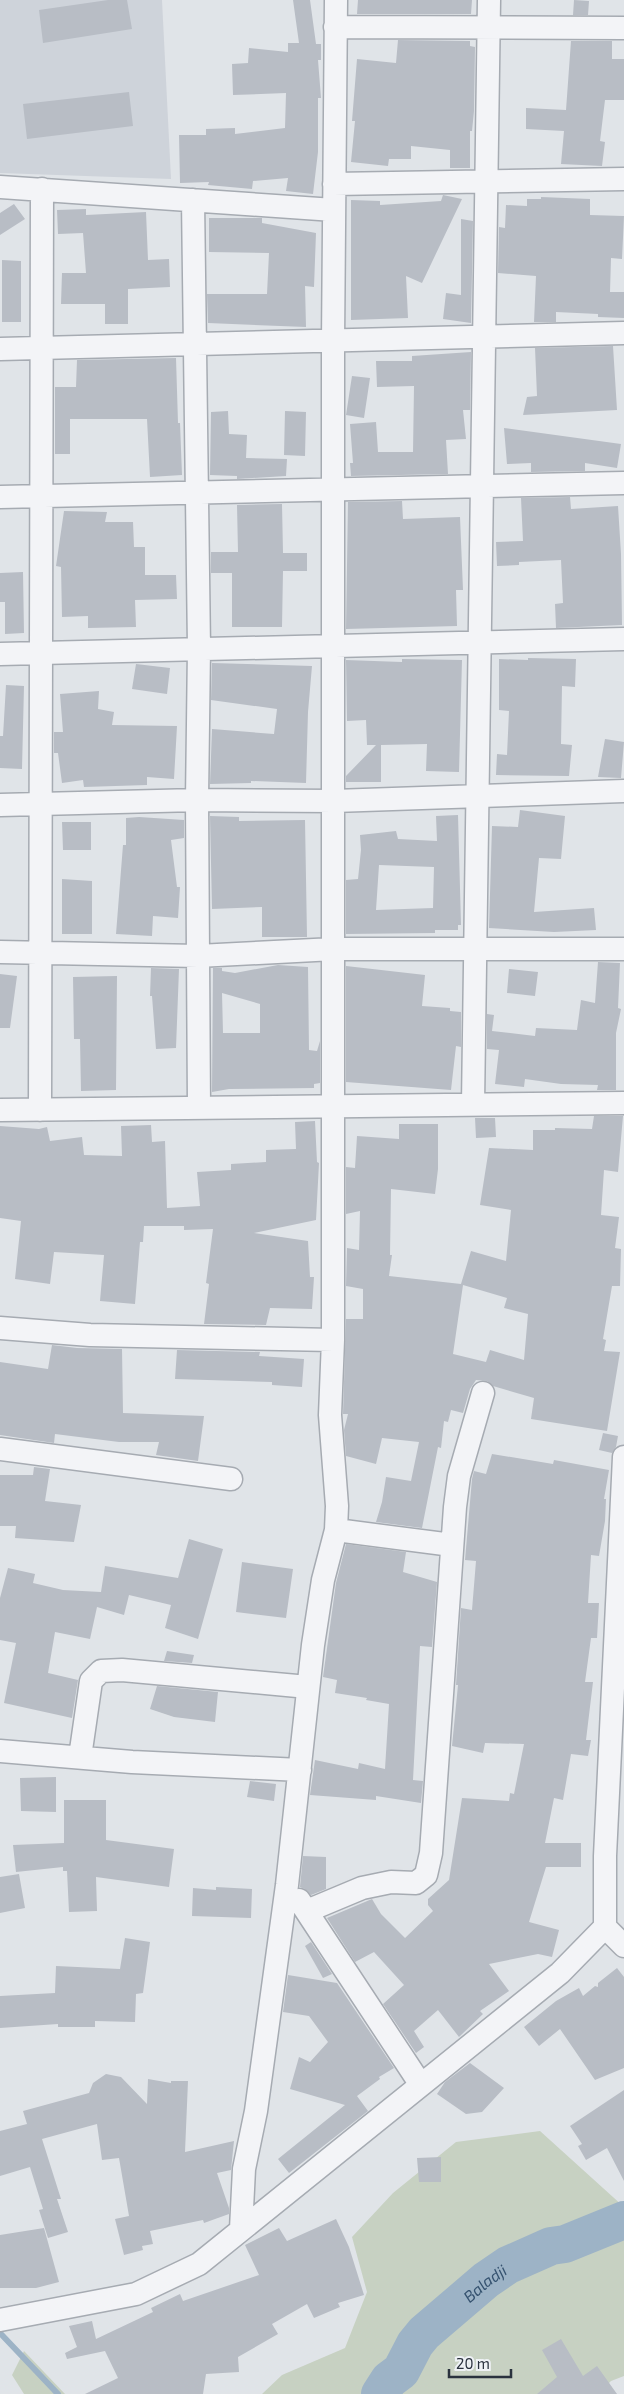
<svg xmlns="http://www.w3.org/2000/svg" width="624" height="2394" viewBox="0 0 624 2394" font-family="'Exo 2',sans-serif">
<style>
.built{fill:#ced3da}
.green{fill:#c7d1c2}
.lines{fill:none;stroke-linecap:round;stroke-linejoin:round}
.stream{stroke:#9db3c6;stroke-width:6}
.river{stroke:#9db3c6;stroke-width:38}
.building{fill:#b8bdc5;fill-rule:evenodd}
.street-casing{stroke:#a6abb2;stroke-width:25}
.street{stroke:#f3f4f7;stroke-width:22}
.labels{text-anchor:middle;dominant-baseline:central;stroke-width:4.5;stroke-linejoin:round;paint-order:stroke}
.water-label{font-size:16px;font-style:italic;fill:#365370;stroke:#eff2f6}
</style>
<rect width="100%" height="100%" fill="#e0e4e8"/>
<path class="built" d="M0,0H162L171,179L0,173Z"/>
<path class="green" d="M540,2131L624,2207V2376L611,2381L598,2394H262L282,2375L345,2348L367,2292L352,2237L393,2193L456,2142Z
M24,2351L65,2394H24L12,2375Z"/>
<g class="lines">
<path class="stream" d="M0,2333L58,2394"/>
<path class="river" id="s1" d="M380,2394L389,2380L401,2371L415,2344L424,2333L486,2280L508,2265L551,2246L565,2244L624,2220"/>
</g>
<path class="building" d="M108,0H127L132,29L43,43L39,10Z
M293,0H310L316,44H321V60H318L321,98H318V152L313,194L286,191L288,178L253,181L252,189L208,185L209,182L180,183L179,135H206V129L235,128V134L285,128L286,93L233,95L232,64L248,63L249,48L288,52V43H299Z
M358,0H472L471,14H357Z
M574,0L589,1L588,15H573Z
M398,40L470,41V46L475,47L474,111L472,131H470V168H450V150L411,146V159H389L388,166L351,162L355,121H352L357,59L396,63Z
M571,41H612V59H624V100H605L600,141L605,142L602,166L561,164L564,131L526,129V108L566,110Z
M129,92L133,126L27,139L23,104Z
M443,195L462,199L422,283L406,276L408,318L351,320V200L380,201V205L441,201Z
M541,197L590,199V215L624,216L622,259L611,258L610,292H624V318L598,317V314L556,312V322H534L536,276L498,273L499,227L505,228L506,205L527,206V199H541Z
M14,204L25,219L0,235V213Z
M86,209V215L146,212L148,260L169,259L170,287L128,289V324H105V304H61L62,273H86L83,233L58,234L57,210Z
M209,218H262V223L316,233L314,287L305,286L306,327L208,323L207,294H267L269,253L209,252Z
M461,219L473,221L471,323L443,319L446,293L461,295Z
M2,260L21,261V322H2Z
M613,346L617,410L523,415L527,397L537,396L535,348Z
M471,352L470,410H463L466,439L446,440L448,474L351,476L350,463H353L350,424L376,422L378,452H413L414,386L377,387L376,361H412V356Z
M176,358L178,423H180L182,475L150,477L147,419H70V454H55V387H76L77,360Z
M352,376L370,378L364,418L346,415Z
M228,411L229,434L247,435L246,458L287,459L286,476L237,479V476L210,475L211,412Z
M285,411L306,412L305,456L284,455Z
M504,428L621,444L617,468L585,463V471L531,472V463L507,464Z
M570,497L571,509L618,506L621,554L622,625L556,628L555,604L563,603L561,560L519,562V565L497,566L496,542L523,541L521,498Z
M402,501L403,519L460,517L463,590H456L457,626L346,629L348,502Z
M282,504L283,553H307V571H283L282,627H232V573H211V552H238L237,505Z
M64,511L107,512L105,522H133L134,547H145V575H176L177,599L135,600L136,627L88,628V616L62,617L61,567L56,566Z
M23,572L24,633L5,634V602H0V573Z
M528,658L576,659L575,687L562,686L561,744L572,745L569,776L496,775L497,754L507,755L509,711L499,710V659L528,660Z
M402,659L462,660L459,772L426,771L427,744L381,745V782H346V776L376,745H367L366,720L347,721L346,660L402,662Z
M212,663L312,666L308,712L306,783L251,781V783L210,784L212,729L274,734L277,709L211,700Z
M136,664L170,668L167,694L132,689Z
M6,685L24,686L22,769L0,768V736H3Z
M99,691L98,709L114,712L112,725L177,726L174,779L147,777V785L84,787L83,780L62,783L58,753H54V732H63L60,694Z
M605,739L624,742L621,778L598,777Z
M520,810L565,816L561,859L539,858L534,912L594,908L596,930L554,932L489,928L492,826L518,827Z
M458,815L461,925H458V930H435V933L346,934V880L358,879L361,850L360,835L396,831L398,839L437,841L436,816ZM379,865L434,867L433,908L376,910Z
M210,816L239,817V821L305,820L307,937H262V907L212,909Z
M139,817L184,820V838L171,840L177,887H180L178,918L153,916L152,936L116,934L123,845H126V818Z
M62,822H91V850H63Z
M62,879L92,881V934H62Z
M598,962L620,963L618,1008L621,1009L616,1033V1090H597L598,1085L561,1084L525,1079L524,1087L495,1084L499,1050L487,1049V1014L494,1015L492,1031L535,1036L536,1028L577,1030L581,1000L595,1003Z
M278,965L308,967L309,1050L317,1051L320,1041V1083L314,1084V1088L229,1089L212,1092L213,968H222V971L235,973ZM222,993L260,1004V1033H223Z
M346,966L425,975L422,1006L450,1008V1011L461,1012V1047L456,1046L451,1090L346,1082Z
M151,968L179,969L176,1048L156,1049L152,996H150Z
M509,969L538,972L535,996L507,993Z
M0,974L17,976L10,1028H0Z
M117,976L116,1090L81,1091L80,1039H74L73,977Z
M594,1116H623L618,1172L604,1170L601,1215L619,1217L615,1248L621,1249L620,1286H612L603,1339L606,1340L604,1351L620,1352L607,1431L531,1419L534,1398L493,1386L487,1381L476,1380L470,1389L463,1413L451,1410L448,1422L444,1421L441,1448L438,1447L422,1528L376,1522L382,1502L386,1477L411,1481L419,1442L382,1438L376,1464L346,1456L344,1430L348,1414H343L346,1319H363V1289L346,1286L347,1248L359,1250L360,1211L346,1214V1167L355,1168L357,1136L399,1139V1124H438V1169L435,1194L391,1189L390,1255H392L389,1276L461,1284L471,1251L506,1261L511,1210L480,1205L489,1148L533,1150V1130H555V1128L592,1129ZM463,1285L507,1298L504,1308L528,1314L524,1360L490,1350L486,1362L453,1354Z
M475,1118H495L496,1137L476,1138Z
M315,1121L317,1162L319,1163L316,1220L254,1233L308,1241L310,1277H314L312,1309L270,1308L266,1325L204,1324L209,1284L206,1283L213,1229L184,1230V1226H144L143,1242H140L135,1304L100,1301L104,1255L54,1252L50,1284L15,1279L21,1221L0,1218V1126L39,1129L47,1127L50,1141L82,1137L84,1155L122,1156L121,1126L151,1125L152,1142L165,1141L167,1208L200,1206L197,1172L231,1170V1164L266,1162V1150L296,1149L295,1122Z
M52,1345L77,1348L122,1349L123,1413L204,1416L198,1461L156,1455L159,1442H119L55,1434L54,1443L0,1435V1362L48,1369Z
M177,1350L260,1352L259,1356L304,1359L302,1387L272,1385V1382L175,1379Z
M603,1433L618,1436L616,1447L612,1453L599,1450Z
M492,1454L553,1464L554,1460L609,1470L604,1499H606L605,1521L599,1556L591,1555L588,1603H599L597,1638H591L585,1682H593L586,1740H591L588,1756L571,1754L563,1800L554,1798L545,1843H581V1867H546L529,1922L559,1930L552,1957L538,1954L489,1964L509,1991L480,2011L483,2014L459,2037L438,2010L414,2031L424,2047L416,2053L383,2004L404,1985L374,1952L355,1962L327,1918L372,1899L381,1914L405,1938L433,1911L428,1905V1899L449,1880L462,1798L509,1801L510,1793L514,1794L524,1744L485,1743L483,1753L452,1746L458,1685H456L461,1608L472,1610L476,1561L465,1560L472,1479L474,1471L486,1474Z
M34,1467L50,1469L45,1501L81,1505L74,1542L15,1538L16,1526H0V1475H33Z
M189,1539L223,1549L198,1639L165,1628L171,1605L129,1595L124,1615L97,1607L90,1639L55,1632L48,1673L78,1680L72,1718L4,1703L16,1643L0,1640V1598L8,1568L35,1574L33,1583L63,1590L101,1592L105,1566L178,1578Z
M346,1544L406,1552L403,1572L437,1582L432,1647L420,1646L413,1780L423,1781L421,1803L376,1796V1800L310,1795L315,1760L358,1769L359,1763L385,1769L389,1704L366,1700L367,1698L335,1693L337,1680L323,1677L336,1583Z
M242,1562L293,1569L286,1618L236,1612Z
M167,1651L194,1655L192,1663L164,1661Z
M157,1686L218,1692L215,1722L174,1717L150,1709Z
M56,1777V1812L21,1811L20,1778Z
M250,1781L276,1784L274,1801L247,1797Z
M64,1800H106V1840L174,1849L169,1887L96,1877L97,1911L69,1912L67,1871H63V1867L16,1872L13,1845L64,1843Z
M303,1856L326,1857V1889L311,1895L305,1889L300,1887Z
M19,1874L25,1908L0,1913V1877Z
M216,1887L252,1889L251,1918L192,1916L193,1888L216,1890Z
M125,1938L150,1942L143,1993L136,1994L135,2022L95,2021V2027H58V2024L0,2028V1996L55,1993L56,1966L120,1969Z
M311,1942L332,1974L323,1978L305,1946Z
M617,1968L624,1977V2068L595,2080L560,2029L539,2046L524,2027L556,2001L579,1988L583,1996L595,1986L598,1987V1983Z
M288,1975L337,1983L394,2068L379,2077L380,2079L357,2096L368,2111L289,2173L278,2159L345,2105L290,2089L299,2057L310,2062L328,2042L309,2016L283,2012Z
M470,2063L504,2088L482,2112L466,2114L437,2094L445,2082Z
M106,2074L121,2077L147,2104L148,2079L171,2083V2081H188L185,2152L234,2141L231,2170L217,2173L229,2208V2214L204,2223L203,2220L150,2231L153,2244L142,2246L143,2250L124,2255L115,2219L129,2216L119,2158L102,2160L97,2124L42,2139L61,2199H57L68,2232L48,2238L39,2210L43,2209L30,2167L0,2176V2131L27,2124L23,2111L89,2093L93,2083Z
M624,2090V2181L607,2148L586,2160L578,2146L582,2144L570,2126Z
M441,2157V2182H419L417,2158Z
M336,2219L349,2247L364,2295L338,2303L340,2307L314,2318L307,2304L272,2324L278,2334L238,2357L239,2372L206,2374L203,2394H85L118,2378L105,2351L67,2359L65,2353L77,2347L69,2326L92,2321L96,2339L153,2312L151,2308L180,2294L183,2301L259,2275L245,2245L279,2228L287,2241Z
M44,2228L59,2282L36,2288H0V2235Z
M561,2339L583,2376L597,2366L617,2394H537L557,2377L542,2350Z"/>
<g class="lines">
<g class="street-casing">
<path id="street" d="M335,27L624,28
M334,184L624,179
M0,187L334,210
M193,200L199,648L197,800L199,1108
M0,349L624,333
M0,497L624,483
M0,654L624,639
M0,805L197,800L334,801L624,791
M0,952L198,956L334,949H624
M473,1104L489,0
M0,1110L624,1103
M40,1110L42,189
M0,1328L90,1335L333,1340
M0,1449L231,1479
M336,1530L452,1545
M0,1751L132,1762L300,1770
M80,1757L91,1681L101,1671L122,1670L308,1687
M299,1900L421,2085
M307,1911L362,1888L391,1882L416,1883L426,1875L431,1853L455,1507L459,1476L483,1393
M605,1927L624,1946
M241,2229L244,2169L256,2111L287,1885L313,1645L323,1580L336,1530L337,1506L330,1415L333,1340V342L336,0
M0,2320L136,2294L199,2264L560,1973L605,1927V1856L624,1457"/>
</g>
<use href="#street" class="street"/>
</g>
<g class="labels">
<g class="water-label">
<text stroke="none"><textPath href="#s1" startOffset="155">Baladji</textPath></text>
</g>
</g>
<path d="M449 2369v8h62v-8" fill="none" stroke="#2a323e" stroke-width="2.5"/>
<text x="456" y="2369" font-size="15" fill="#2a323e" stroke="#eff2f6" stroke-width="4" paint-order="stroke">20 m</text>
</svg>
